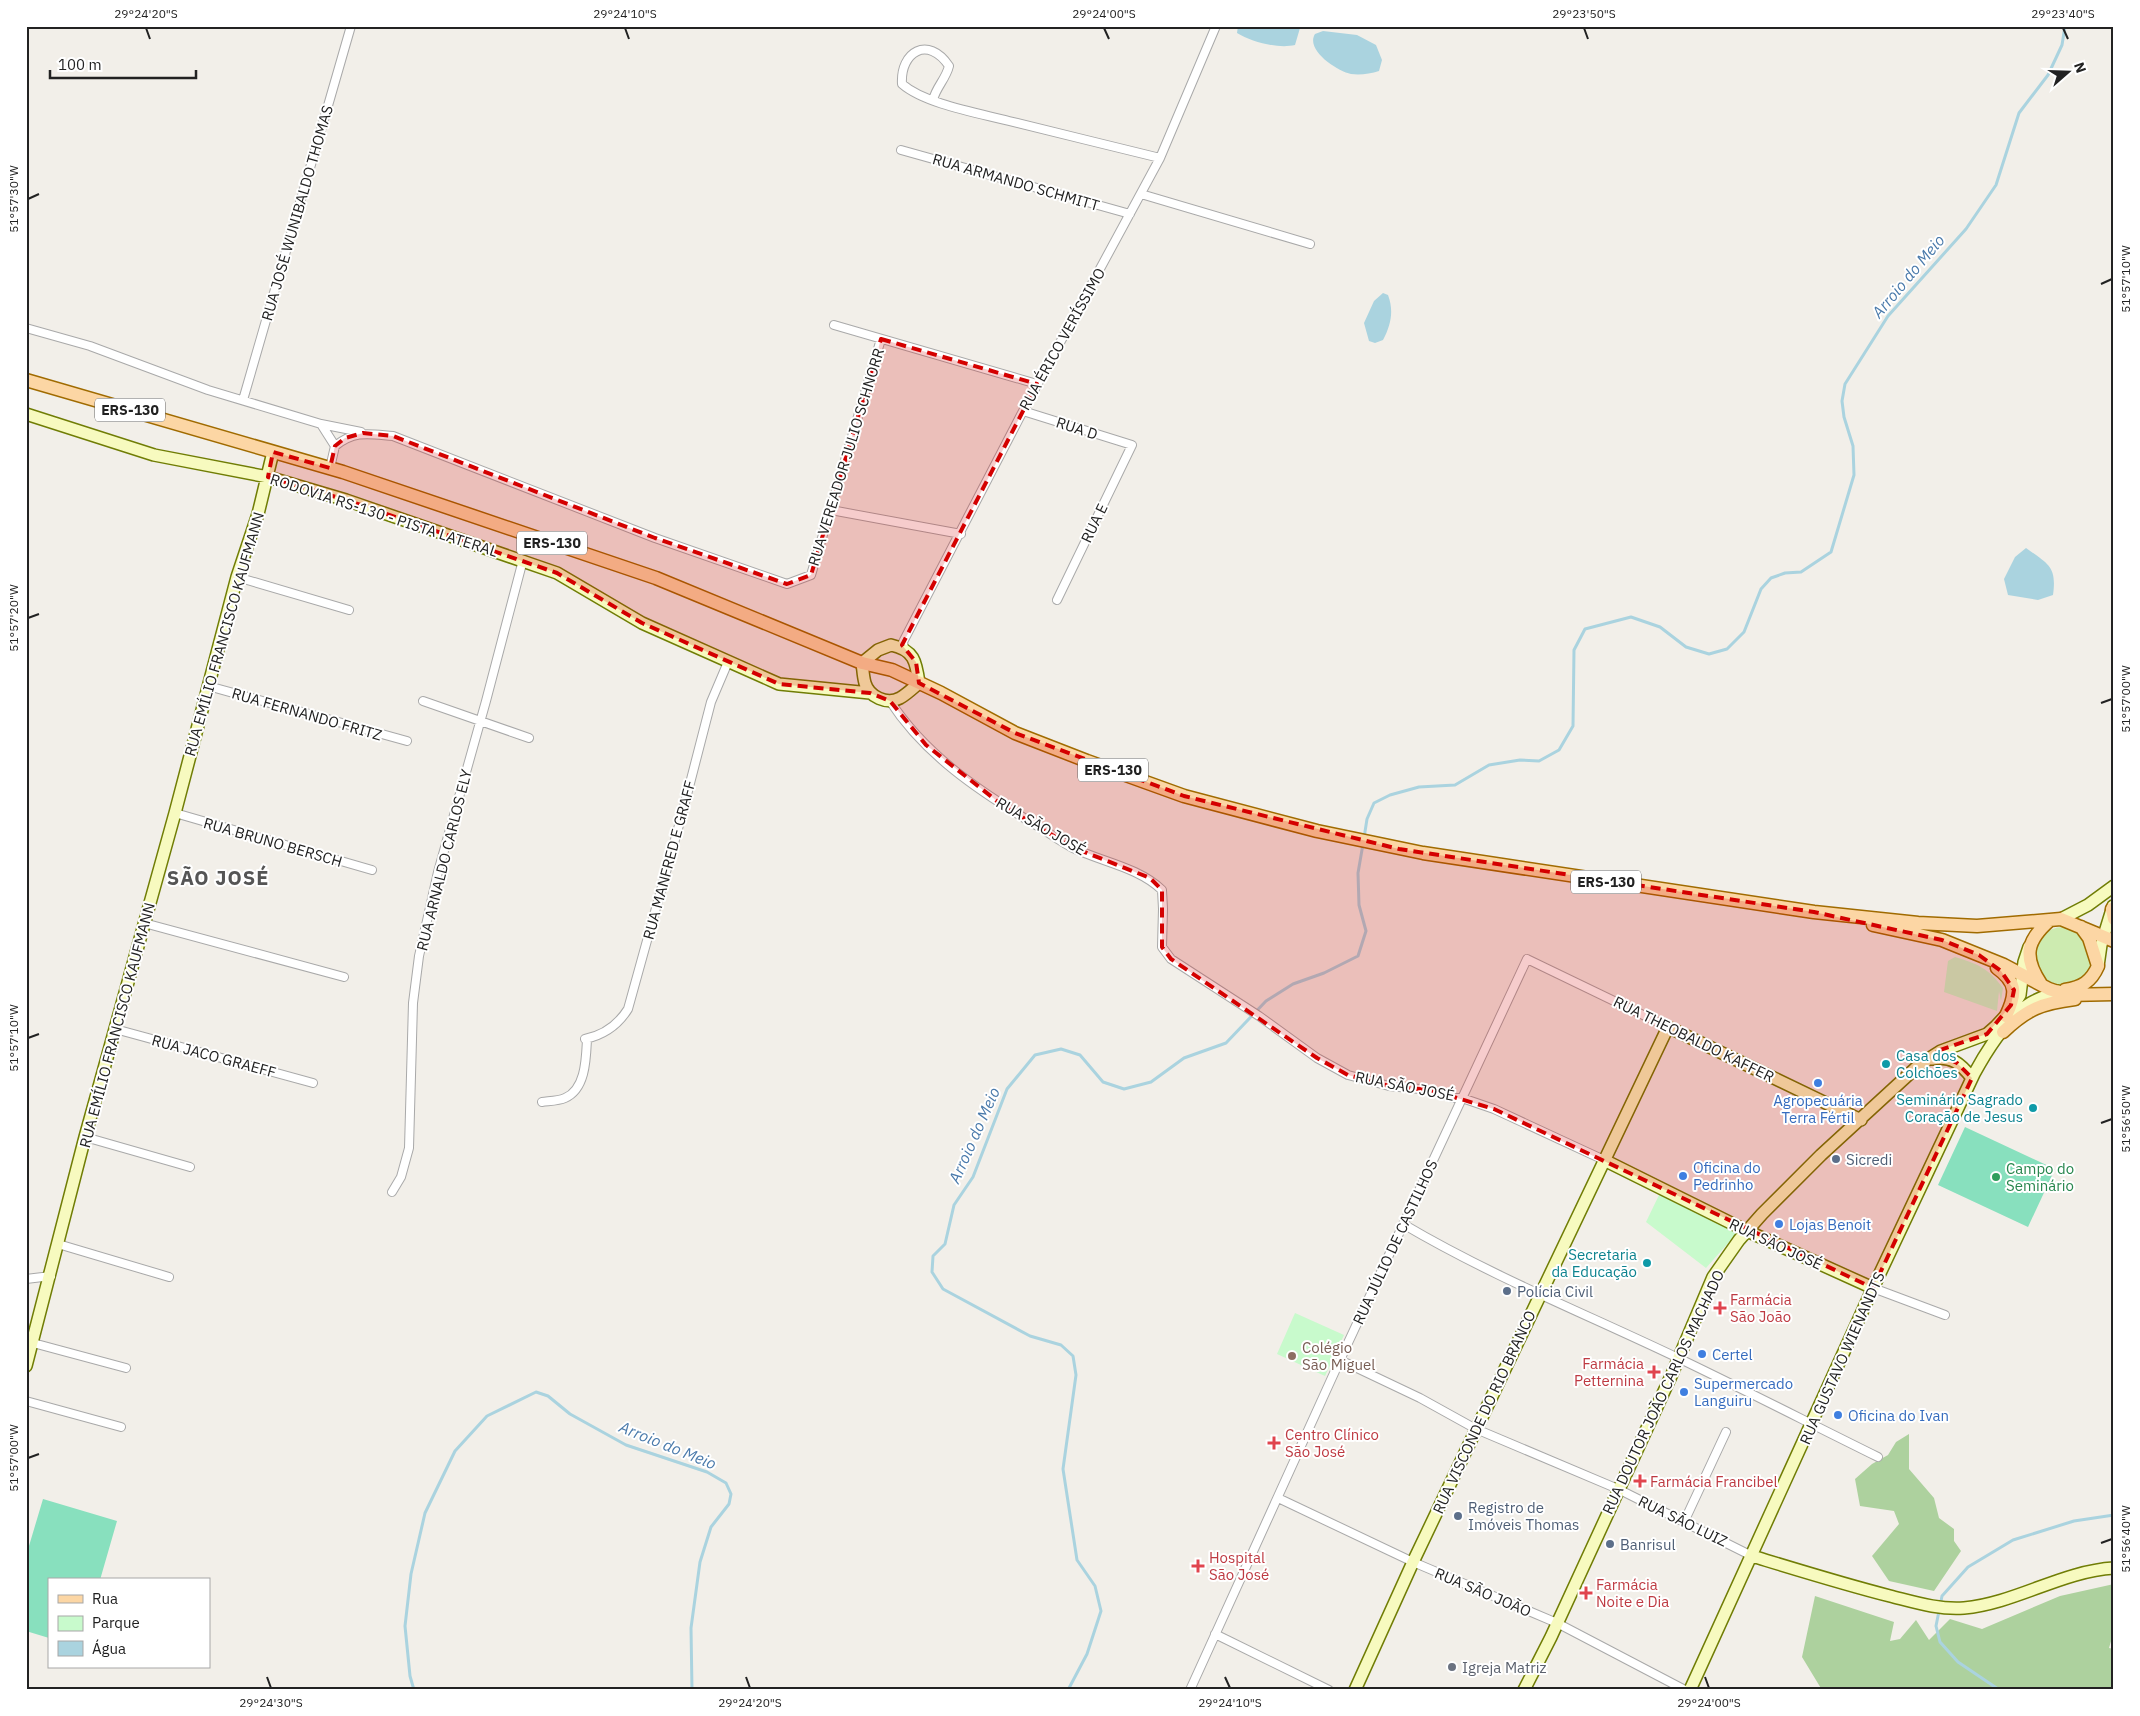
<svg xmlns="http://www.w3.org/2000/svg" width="2140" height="1716" viewBox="0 0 2140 1716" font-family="'IBM Plex Sans',sans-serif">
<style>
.grass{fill:#cdebb0}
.forest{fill:#add19e}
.park{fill:#c8facc}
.pitch{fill:#88e0be}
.water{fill:#aad3df}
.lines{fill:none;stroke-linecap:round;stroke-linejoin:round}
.stream{stroke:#aad3df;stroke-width:3}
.street-casing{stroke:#a9a9a9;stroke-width:10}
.secondary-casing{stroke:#707d05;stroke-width:14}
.primary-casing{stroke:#a06b00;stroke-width:15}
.street{stroke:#fff;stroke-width:8}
.secondary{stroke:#f7fabf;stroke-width:11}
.primary{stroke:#fcd6a4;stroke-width:12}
.marked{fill:#d40000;fill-opacity:0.2;stroke:#d40000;stroke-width:4;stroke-dasharray:10 6;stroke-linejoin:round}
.ticks{fill:none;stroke:#222;stroke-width:2}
.culture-dot{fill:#0f9aa8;stroke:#fff;stroke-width:2}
.shop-dot{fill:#3f7fe0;stroke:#fff;stroke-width:2}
.service-dot{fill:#5c6f8a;stroke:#fff;stroke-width:2}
.leisure-dot{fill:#2e9e5b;stroke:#fff;stroke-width:2}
.health-dot{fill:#e0444e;stroke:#fff;stroke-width:2}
.education-dot{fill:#8d6e63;stroke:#fff;stroke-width:2}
.worship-dot{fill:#6b7280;stroke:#fff;stroke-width:2}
.labels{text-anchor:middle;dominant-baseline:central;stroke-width:4;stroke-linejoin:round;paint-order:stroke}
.shield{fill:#fff;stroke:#646464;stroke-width:1}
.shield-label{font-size:14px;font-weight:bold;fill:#222}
.street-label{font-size:15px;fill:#222;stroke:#fff}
.culture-label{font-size:15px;fill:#0d838f;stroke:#fff;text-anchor:end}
.shop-label{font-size:15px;fill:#366cbe;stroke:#fff;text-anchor:start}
.service-label{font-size:15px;fill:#4e5e75;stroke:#fff;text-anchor:start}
.leisure-label{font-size:15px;fill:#27864d;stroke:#fff;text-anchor:start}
.health-label{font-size:15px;fill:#be3a42;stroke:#fff;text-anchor:start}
.education-label{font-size:15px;fill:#785e54;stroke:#fff;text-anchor:start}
.worship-label{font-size:15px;fill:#5b616d;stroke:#fff;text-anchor:start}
.water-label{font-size:16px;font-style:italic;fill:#4a7aab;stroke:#fff}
.district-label{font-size:20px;font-weight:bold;letter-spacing:1px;fill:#555;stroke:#fff}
.neatline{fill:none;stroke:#222;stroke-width:2}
.ticks-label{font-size:12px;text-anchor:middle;fill:#222}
</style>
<rect width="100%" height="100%" fill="#f2efe9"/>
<path class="grass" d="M2034 956a29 29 0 1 1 58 0a29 29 0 1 1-58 0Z"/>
<path class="forest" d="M1909,1434V1469L1934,1498L1939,1518L1954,1529V1541L1961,1551L1934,1591L1889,1581L1872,1556L1899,1524L1894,1511L1860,1506L1855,1479L1872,1464L1888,1455L1896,1442Z
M2114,1584V1631L2109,1648L2114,1649V1690H1822L1802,1657L1815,1596L1894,1622L1890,1641L1900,1639L1916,1620L1929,1640L1950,1619L1982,1629L2060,1596Z"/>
<path class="park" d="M1955,957C1978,964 1988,968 2003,988L2001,1001L1999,991L1997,1011L1944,992L1948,961Z
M1660,1193L1737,1233L1706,1268L1646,1222Z
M1295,1313L1344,1335L1325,1376L1277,1354Z"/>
<path class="pitch" d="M1965,1127L2055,1169L2028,1227L1938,1185Z
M43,1499L117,1521L100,1580H49V1638L26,1631V1556Z"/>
<path class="water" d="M1238,26H1299L1300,28L1295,45C1278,49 1252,42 1237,33Z
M1323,31L1357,35L1376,45L1382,60L1379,71C1370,74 1360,75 1351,74C1337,71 1305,50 1315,34Z
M1383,293L1388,295C1394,311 1391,325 1383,340L1375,343L1369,341L1364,323L1374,301Z
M2026,548C2048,564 2057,566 2053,595L2038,600L2008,595L2004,579L2015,557Z"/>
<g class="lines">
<path class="stream" d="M1364,838L1367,819L1374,803L1390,795L1419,787L1455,785L1489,765L1520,760L1539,761L1559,750L1573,726L1574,650L1585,629L1631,617L1660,627L1686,647L1709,654L1727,649L1744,632L1761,589L1771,578L1785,573L1801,572L1831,552L1854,475L1853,446L1844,417L1842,401L1845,384L1888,316L1966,229L1996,185L2019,113L2048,75L2062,45L2065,26
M414,1690L410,1676L405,1626L411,1574L425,1513L455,1451L487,1416L536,1392L548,1396L570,1414L626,1445L707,1472L726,1483L731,1494L729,1504L711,1527L700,1562L691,1628L692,1690
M1068,1690L1087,1654L1101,1611L1095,1586L1077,1560L1063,1469L1076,1375L1073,1356L1061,1345L1030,1336L943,1289L932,1272L933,1256L945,1244L954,1205L973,1177L1007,1089L1035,1055L1061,1049L1080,1055L1103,1082L1124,1089L1151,1082L1184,1058L1226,1043L1266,1001L1293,984L1324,973L1358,956L1366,931L1359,905L1358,873L1363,844
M2005,1690L1998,1689L1958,1662L1940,1642L1936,1626L1942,1596L1968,1567L2013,1540L2074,1521L2114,1515
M2112,1690L2114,1689"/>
<g class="street-casing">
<path id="street" d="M933,100C936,87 946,79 949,66C928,35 900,52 902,84C925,104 978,113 1009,121C1059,133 1110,146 1160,158
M901,150L1130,214
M1141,194L1310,244
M834,325L1037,384
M26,328L90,346L208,390L321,424L335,446L330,468
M243,400L351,26
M1023,411L1132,445L1057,600
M321,424L361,432
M335,446C355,430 369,434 393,436L655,538L787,584L811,575L881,339
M831,510L961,534
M237,577L349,610
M904,648L903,642L1023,411L1160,158L1216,26
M208,686L407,741
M423,701L529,738
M890,701C925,755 979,791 1034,824C1047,831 1059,841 1073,848C1102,862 1138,867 1162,890L1163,909L1162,947L1171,959L1259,1016L1317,1058L1348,1075L1389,1086L1430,1090L1453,1098H1462L1494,1109L1604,1160
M175,813L372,870
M144,923L344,977
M115,1029L313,1083
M585,1039C604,1035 618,1025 628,1009L681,818L711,702L728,662
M542,1102C549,1101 558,1101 565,1098C586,1089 586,1058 587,1039
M85,1137L190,1167
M392,1192L401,1177L409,1148L413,1003L419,956L438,872L486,701L523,560
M1403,1224C1491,1276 1586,1314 1678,1358C1745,1390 1811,1424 1878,1457
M58,1244L169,1277
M26,1279L51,1276
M1873,1288L1945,1315
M33,1343L126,1368
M1340,1360L1420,1398L1476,1429L1618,1489L1752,1556
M26,1401L121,1427
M1278,1498L1413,1562L1557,1623L1685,1690
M1684,1522L1726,1432
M1215,1634L1329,1690
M1190,1690L1340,1360L1527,959L1668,1027"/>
</g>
<g class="secondary-casing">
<path id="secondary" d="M26,414L154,455L268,477L346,500L557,573L642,623L779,684L870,693
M891,645C914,650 916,661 919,683C913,688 907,694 900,698C887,705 869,697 865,683C863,676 863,669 862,663L878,650Z
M2061,919L2088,905L2114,886
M2098,966L2101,945L2113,906
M1932,1059C1952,1056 1960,1063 1972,1078
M1604,1160L1747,1231L1873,1288
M26,1366L85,1137L175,813L237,577L258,514L273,452
M1752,1556C1798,1570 1843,1584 1890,1596C1914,1602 1939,1610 1964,1608C2016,1603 2062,1571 2114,1568
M1355,1690L1413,1562L1668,1027L1861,1120
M1524,1690L1551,1637L1672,1374L1713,1277L1739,1240L1762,1214L1821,1155L1919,1065L1941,1051L1987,1034L1996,1026L2010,1011L2020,995L2024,962L2029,947
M1690,1690L1873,1288L1974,1074C1987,1050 2004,1023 2026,1006C2035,999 2047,996 2058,991"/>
</g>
<g class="primary-casing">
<path id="primary" d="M26,380L343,472L656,578L862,663L892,670L941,693L1015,733L1087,761L1184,796L1317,831L1423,853L1814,912L1918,923L1977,926L2061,919L2114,941
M2112,909L2114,919
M1873,925L1942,940L2004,965L2049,989L2067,995L2114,994
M1997,968C2018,983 2016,995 2006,1016
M2041,984C2023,957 2026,941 2050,920
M2065,990C2082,987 2091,982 2098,966L2089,938L2081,927
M2003,1032C2027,1009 2042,1003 2075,999"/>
</g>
<use href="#street" class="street"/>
<use href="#secondary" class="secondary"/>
<use href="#primary" class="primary"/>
</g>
<path class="marked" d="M881,339L1037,384L902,645L916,662L919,683L1015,733L1184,796L1399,849L1814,912L1942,940L1979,955L2001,971L2014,990L2011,1005L1987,1034L1934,1052L1957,1063L1972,1078L1873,1288L1494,1109L1430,1090L1389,1086L1348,1075L1317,1058L1171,959L1162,947V890L1150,878L1072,847L1002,805L926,745L890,701L870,693L779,684L642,623L557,573L346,500L268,477L273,452L330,468L335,446L345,438L363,433L393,436L655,538L787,584L811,575Z"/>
<path class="ticks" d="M146,28L150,39M625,28L629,39M1104,28L1109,39M1584,28L1588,39M2063,28L2068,39M28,199L39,194M2101,284L2112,279M28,618L39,614M2101,703L2112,699M28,1038L39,1034M2101,1123L2112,1119M28,1458L39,1454M2101,1543L2112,1539M267,1677L271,1688M746,1677L750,1688M1225,1677L1230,1688M1705,1677L1709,1688"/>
<g class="culture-dot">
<circle cx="1886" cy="1064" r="5"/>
<circle cx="2033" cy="1108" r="5"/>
<circle cx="1647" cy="1263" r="5"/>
</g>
<g class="shop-dot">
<circle cx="1818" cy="1083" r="5"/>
<circle cx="1683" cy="1176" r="5"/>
<circle cx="1779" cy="1224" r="5"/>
<circle cx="1702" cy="1354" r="5"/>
<circle cx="1684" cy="1392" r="5"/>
<circle cx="1838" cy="1415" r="5"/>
</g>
<g class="service-dot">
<circle cx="1836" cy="1159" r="5"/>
<circle cx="1507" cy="1291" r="5"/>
<circle cx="1458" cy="1516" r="5"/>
<circle cx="1610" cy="1544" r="5"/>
</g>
<circle class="leisure-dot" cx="1996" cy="1177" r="5"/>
<g class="health-dot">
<path d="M1717.5 1300.5h5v5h5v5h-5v5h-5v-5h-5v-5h5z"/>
<path d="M1651.5 1364.5h5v5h5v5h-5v5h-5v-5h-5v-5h5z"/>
<path d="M1271.5 1435.5h5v5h5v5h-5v5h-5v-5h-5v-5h5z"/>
<path d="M1637.5 1473.5h5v5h5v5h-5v5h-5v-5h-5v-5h5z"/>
<path d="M1195.5 1558.5h5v5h5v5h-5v5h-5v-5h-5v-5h5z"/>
<path d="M1583.5 1585.5h5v5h5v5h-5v5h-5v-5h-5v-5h5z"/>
</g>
<circle class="education-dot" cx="1292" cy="1356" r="5"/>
<circle class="worship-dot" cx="1452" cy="1667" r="5"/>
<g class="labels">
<g class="shield">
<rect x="95" y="398.5" width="70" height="23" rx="4"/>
<rect x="517" y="531.5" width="70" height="23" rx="4"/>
<rect x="1078" y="758.5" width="70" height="23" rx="4"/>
<rect x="1571" y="870.5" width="70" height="23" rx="4"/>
</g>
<g class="shield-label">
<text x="130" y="410">ERS-130</text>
<text x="552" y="543">ERS-130</text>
<text x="1113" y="770">ERS-130</text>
<text x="1606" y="882">ERS-130</text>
</g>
<g class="street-label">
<text transform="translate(1016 182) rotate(16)">RUA ARMANDO SCHMITT</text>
<text transform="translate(297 213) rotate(-74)">RUA JOSÉ WUNIBALDO THOMAS</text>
<text transform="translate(1062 339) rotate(-61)">RUA ÉRICO VERÍSSIMO</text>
<text transform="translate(1077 428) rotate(18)">RUA D</text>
<text transform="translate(846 457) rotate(-73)">RUA VEREADOR JULIO SCHNORR</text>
<text transform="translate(384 515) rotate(18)">RODOVIA RS-130 - PISTA LATERAL</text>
<text transform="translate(1094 523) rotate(-64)">RUA E</text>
<text transform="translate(224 634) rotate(-74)">RUA EMÍLIO FRANCISCO KAUFMANN</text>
<text transform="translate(307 714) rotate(16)">RUA FERNANDO FRITZ</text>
<text transform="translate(1041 826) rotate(30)">RUA SÃO JOSÉ</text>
<text transform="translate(273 842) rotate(16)">RUA BRUNO BERSCH</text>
<text transform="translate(444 860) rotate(-76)">RUA ARNALDO CARLOS ELY</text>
<text transform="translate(669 860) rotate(-75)">RUA MANFRED E GRAFF</text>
<text transform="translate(117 1025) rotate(-75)">RUA EMÍLIO FRANCISCO KAUFMANN</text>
<text transform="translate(1694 1039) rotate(26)">RUA THEOBALDO KAFFER</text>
<text transform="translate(214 1056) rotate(15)">RUA JACO GRAEFF</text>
<text transform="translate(1405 1086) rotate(11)">RUA SÃO JOSÉ</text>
<text transform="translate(1395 1242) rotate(-65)">RUA JÚLIO DE CASTILHOS</text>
<text transform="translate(1776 1244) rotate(25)">RUA SÃO JOSÉ</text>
<text transform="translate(1842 1358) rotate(-66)">RUA GUSTAVO WIENANDTS</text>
<text transform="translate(1663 1392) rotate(-65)">RUA DOUTOR JOÃO CARLOS MACHADO</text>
<text transform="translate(1484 1412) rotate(-65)">RUA VISCONDE DO RIO BRANCO</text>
<text transform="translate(1683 1521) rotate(26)">RUA SÃO LUIZ</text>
<text transform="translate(1483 1592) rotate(23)">RUA SÃO JOÃO</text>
</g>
<g class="culture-label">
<text x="1896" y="1055" text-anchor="start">Casa dos<tspan x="1896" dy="17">Colchões</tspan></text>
<text x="2023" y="1099">Seminário Sagrado<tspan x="2023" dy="17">Coração de Jesus</tspan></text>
<text x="1637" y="1254">Secretaria<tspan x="1637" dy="17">da Educação</tspan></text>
</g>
<g class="shop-label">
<text x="1818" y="1100" text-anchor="middle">Agropecuária<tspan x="1818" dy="17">Terra Fértil</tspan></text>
<text x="1693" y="1167">Oficina do<tspan x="1693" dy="17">Pedrinho</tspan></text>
<text x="1789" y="1224">Lojas Benoit</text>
<text x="1712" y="1354">Certel</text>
<text x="1694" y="1383">Supermercado<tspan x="1694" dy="17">Languiru</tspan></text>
<text x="1848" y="1415">Oficina do Ivan</text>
</g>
<g class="service-label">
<text x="1846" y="1159">Sicredi</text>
<text x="1517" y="1291">Polícia Civil</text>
<text x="1468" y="1507">Registro de<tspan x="1468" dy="17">Imóveis Thomas</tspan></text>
<text x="1620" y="1544">Banrisul</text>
</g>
<g class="leisure-label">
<text x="2006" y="1168">Campo do<tspan x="2006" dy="17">Seminário</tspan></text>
</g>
<g class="health-label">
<text x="1730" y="1299">Farmácia<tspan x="1730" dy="17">São João</tspan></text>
<text x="1644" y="1363" text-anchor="end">Farmácia<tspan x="1644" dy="17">Petternina</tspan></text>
<text x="1285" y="1434">Centro Clínico<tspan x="1285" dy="17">São José</tspan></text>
<text x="1650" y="1481">Farmácia Francibel</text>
<text x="1209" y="1557">Hospital<tspan x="1209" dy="17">São José</tspan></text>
<text x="1596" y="1584">Farmácia<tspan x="1596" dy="17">Noite e Dia</tspan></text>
</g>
<g class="education-label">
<text x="1302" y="1347">Colégio<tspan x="1302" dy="17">São Miguel</tspan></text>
</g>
<g class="worship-label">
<text x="1462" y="1667">Igreja Matriz</text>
</g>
<g class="water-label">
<text transform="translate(1908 276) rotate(-50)">Arroio do Meio</text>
<text transform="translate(974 1135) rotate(-66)">Arroio do Meio</text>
<text transform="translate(668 1445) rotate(22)">Arroio do Meio</text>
</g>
<g class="district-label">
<text x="218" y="877">SÃO JOSÉ</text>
</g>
</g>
<rect width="2140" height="1716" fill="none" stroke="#ffffff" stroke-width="55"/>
<rect x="48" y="1578" width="162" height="90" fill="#ffffff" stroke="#a7a7a7"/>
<rect x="58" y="1595" width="25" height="8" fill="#fcd6a4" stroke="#a7a7a7"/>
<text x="92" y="1604" font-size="15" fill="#222222">Rua</text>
<rect x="58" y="1616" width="25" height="15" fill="#c8facc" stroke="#a7a7a7"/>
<text x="92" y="1628" font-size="15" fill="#222222">Parque</text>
<rect x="58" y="1641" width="25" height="15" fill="#aad3df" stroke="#a7a7a7"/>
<text x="92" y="1654" font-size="15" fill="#222222">Água</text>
<g transform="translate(2068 72) rotate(70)" stroke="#ffffff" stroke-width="4" paint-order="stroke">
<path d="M0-4L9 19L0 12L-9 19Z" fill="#222222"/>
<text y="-8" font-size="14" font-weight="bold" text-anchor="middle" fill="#222222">N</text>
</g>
<path d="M50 70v8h146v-8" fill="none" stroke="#222222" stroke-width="2.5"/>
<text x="58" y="70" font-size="15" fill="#222222" stroke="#ffffff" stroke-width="4" paint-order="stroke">100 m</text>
<rect x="28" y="28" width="2084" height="1660" class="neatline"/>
<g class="ticks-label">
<text x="146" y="18">29°24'20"S</text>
<text x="625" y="18">29°24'10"S</text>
<text x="1104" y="18">29°24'00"S</text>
<text x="1584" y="18">29°23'50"S</text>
<text x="2063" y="18">29°23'40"S</text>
<text transform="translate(14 199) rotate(-90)" y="4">51°57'30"W</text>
<text transform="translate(2126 279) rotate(-90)" y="4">51°57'10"W</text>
<text transform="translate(14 618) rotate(-90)" y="4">51°57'20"W</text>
<text transform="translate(2126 699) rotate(-90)" y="4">51°57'00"W</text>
<text transform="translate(14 1038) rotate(-90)" y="4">51°57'10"W</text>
<text transform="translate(2126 1119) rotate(-90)" y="4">51°56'50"W</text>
<text transform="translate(14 1458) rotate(-90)" y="4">51°57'00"W</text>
<text transform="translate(2126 1539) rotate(-90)" y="4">51°56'40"W</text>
<text x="271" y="1707">29°24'30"S</text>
<text x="750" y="1707">29°24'20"S</text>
<text x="1230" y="1707">29°24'10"S</text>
<text x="1709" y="1707">29°24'00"S</text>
</g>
</svg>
